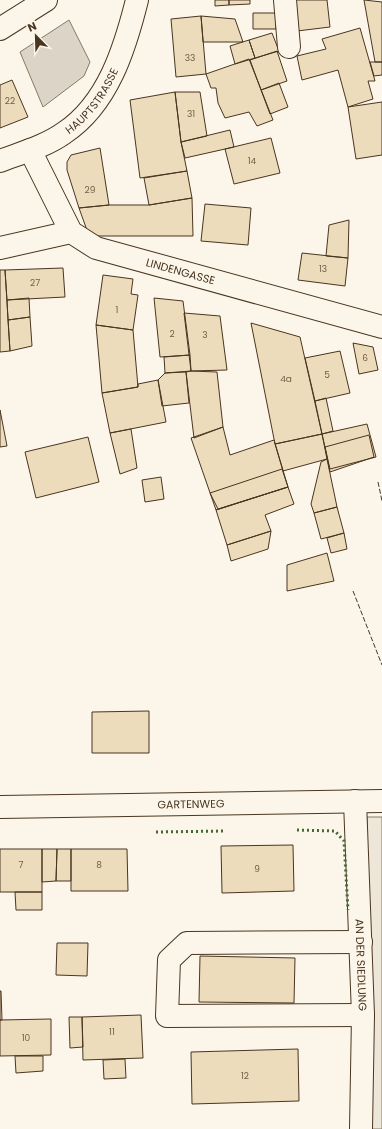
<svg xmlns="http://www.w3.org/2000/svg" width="382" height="1129" viewBox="0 0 382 1129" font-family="Poppins,sans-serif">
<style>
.green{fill:#ede6d9;stroke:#887966}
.water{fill:#dcd4c6;stroke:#887966}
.building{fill:#ecdcbc;stroke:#4a3520}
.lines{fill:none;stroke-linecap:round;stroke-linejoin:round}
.minor-casing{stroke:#4a3520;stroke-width:24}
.major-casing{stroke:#4a3520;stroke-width:24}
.minor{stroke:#fbf6e9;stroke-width:22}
.major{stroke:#fbf6e9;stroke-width:22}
.hedge{stroke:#436837;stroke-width:3;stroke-dasharray:2 3;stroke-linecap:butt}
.fence{stroke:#4a3520;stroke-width:1;stroke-dasharray:5 2;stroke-linecap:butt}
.labels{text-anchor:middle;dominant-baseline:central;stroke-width:3;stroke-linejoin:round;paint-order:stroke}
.number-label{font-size:9px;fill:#725f47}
.street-label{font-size:11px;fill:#4a3520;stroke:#fbf6e9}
</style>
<rect width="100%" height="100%" fill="#fbf6e9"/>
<path class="green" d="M367,817H382V1129H372Z"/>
<path class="water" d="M69,20L90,62L84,76L43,107L20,52Z"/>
<path class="building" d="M215,0H229V5L215,6Z
M229,0H250V4L229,5Z
M293,0H327L330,27L297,31Z
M364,0L382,2V62H375Z
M253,13H276V29H253Z
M201,16L235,19L243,42H203Z
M201,16L206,74L176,77L171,19Z
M360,28L375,81H368L373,99L348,107L338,70L302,80L297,56L326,49L322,39Z
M272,33L279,51L255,58L249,40Z
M249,40L255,58L235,64L230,46Z
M277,51L287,81L261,90L250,60Z
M249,59L273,120L257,126L249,112L225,118L218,103L216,88H211L206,74Z
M370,62H382V75L374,76Z
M12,80L28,117L0,128V85Z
M279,83L288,107L270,114L261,90Z
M175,92H200L207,136L181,142Z
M175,92L181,142L187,171L140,178L130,100Z
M382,102V155L356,159L348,107Z
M230,130L234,147L185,158L181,142Z
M271,138L280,173L234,184L225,149Z
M100,148L109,205L79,208L67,170V162L71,155Z
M187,171L192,198L149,205L144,178Z
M192,198L193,236H89L79,208L109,205H149Z
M205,204L251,208L248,245L201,241Z
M349,220L348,258L326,256L329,225Z
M302,253L348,258L345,286L298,280Z
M63,268L65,297L7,300L5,270Z
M0,270H5L10,351L0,352Z
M103,275L133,279L131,294L138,295L133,330L96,325Z
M29,298L30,317L8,320L7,300Z
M154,298L183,301L190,355L160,357Z
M184,313L220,316L227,370L191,371Z
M30,317L32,346L10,351L8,320Z
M251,323L300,337L322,434L275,444Z
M96,325L133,330L138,387L102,393Z
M353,343L373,347L378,370L359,374Z
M340,351L350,393L315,401L305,358Z
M190,355L191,371L165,373L164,357Z
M191,371L217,372L223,427L194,438L186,372Z
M186,372L189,403L162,406L158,380L165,373Z
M158,380L166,422L110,433L102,393L138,387V384Z
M326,398L333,431L322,434L315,401Z
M0,410L7,446L0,447Z
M367,424L376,457L330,469L322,434Z
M223,427L230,455L274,440L288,487L216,510L191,438Z
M131,429L137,468L120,474L110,433Z
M322,434L327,459L283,471L275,444Z
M369,435L374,457L330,472L325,447Z
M88,437L99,482L36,498L25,452Z
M327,459L337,507L314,513L311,504L321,462Z
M282,469L288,487L218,509L210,493Z
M161,477L164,499L145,502L142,480Z
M288,487L294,504L265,515L271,531L227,545L216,510Z
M337,507L344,533L321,539L314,513Z
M271,531L268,549L231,561L227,545Z
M344,533L347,549L331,553L327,538Z
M327,553L334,581L287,591V565Z
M149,711V753H92V712Z
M293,845L294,891L222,893L221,846Z
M0,849H42V892H0Z
M42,849H57L56,881L42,882Z
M57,849H71V881H56Z
M71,849H127L128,891H71Z
M15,892H42V910H16Z
M57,943H88L87,976L56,975Z
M200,956L295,958L294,1003L199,1002Z
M0,991H1L2,1020H0Z
M141,1015L143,1058L83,1060L82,1017Z
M69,1017H82L83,1047L70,1048Z
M51,1019V1055L0,1056V1020Z
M298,1049L299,1101L192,1104L191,1052Z
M15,1056H43V1071L16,1073Z
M125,1059L126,1078L104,1079L103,1060Z"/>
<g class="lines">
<g class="minor-casing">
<g id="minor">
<path d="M285,0L289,47"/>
<path d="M0,29L46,0"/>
<path id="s1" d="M30,150L71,232L96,248L382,327"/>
<path d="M0,248L71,232"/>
<path id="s2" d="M355,801L363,1015L361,1129"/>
<path id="s3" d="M0,807L382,801"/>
<path d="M361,942L187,943L169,960L167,1016L363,1015"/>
</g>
</g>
<g class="major-casing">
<g id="major">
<path id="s4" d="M0,161C21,153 46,146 64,133C108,104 125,48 137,0"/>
</g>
</g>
<use href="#minor" class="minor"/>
<use href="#major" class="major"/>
<path class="hedge" d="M297,830L335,831L344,841L348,910
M156,832L226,831"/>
<path class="fence" d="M378,482L382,501
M353,591L382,665"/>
</g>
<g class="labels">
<g class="number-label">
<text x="190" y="58">33</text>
<text x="10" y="101">22</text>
<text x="191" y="114">31</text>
<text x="252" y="161">14</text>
<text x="90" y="190">29</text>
<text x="323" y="269">13</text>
<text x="35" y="283">27</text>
<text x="117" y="310">1</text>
<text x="172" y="334">2</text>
<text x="205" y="335">3</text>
<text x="365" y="358">6</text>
<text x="327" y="375">5</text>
<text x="286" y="379">4a</text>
<text x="21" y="865">7</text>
<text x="99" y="865">8</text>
<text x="257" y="869">9</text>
<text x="112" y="1032">11</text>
<text x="26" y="1038">10</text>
<text x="245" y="1076">12</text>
</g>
<g class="street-label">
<text stroke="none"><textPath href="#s4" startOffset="113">HAUPTSTRASSE</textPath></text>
<text stroke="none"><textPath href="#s1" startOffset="209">LINDENGASSE</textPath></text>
<text stroke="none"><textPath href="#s3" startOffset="191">GARTENWEG</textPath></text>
<text stroke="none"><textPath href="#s2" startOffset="164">AN DER SIEDLUNG</textPath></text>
</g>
</g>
<g transform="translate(36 36) rotate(337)" stroke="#fbf6e9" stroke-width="3" paint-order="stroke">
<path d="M0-3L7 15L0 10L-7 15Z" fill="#4a3520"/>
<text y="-6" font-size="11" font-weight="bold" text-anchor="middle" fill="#4a3520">N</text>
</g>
</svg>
